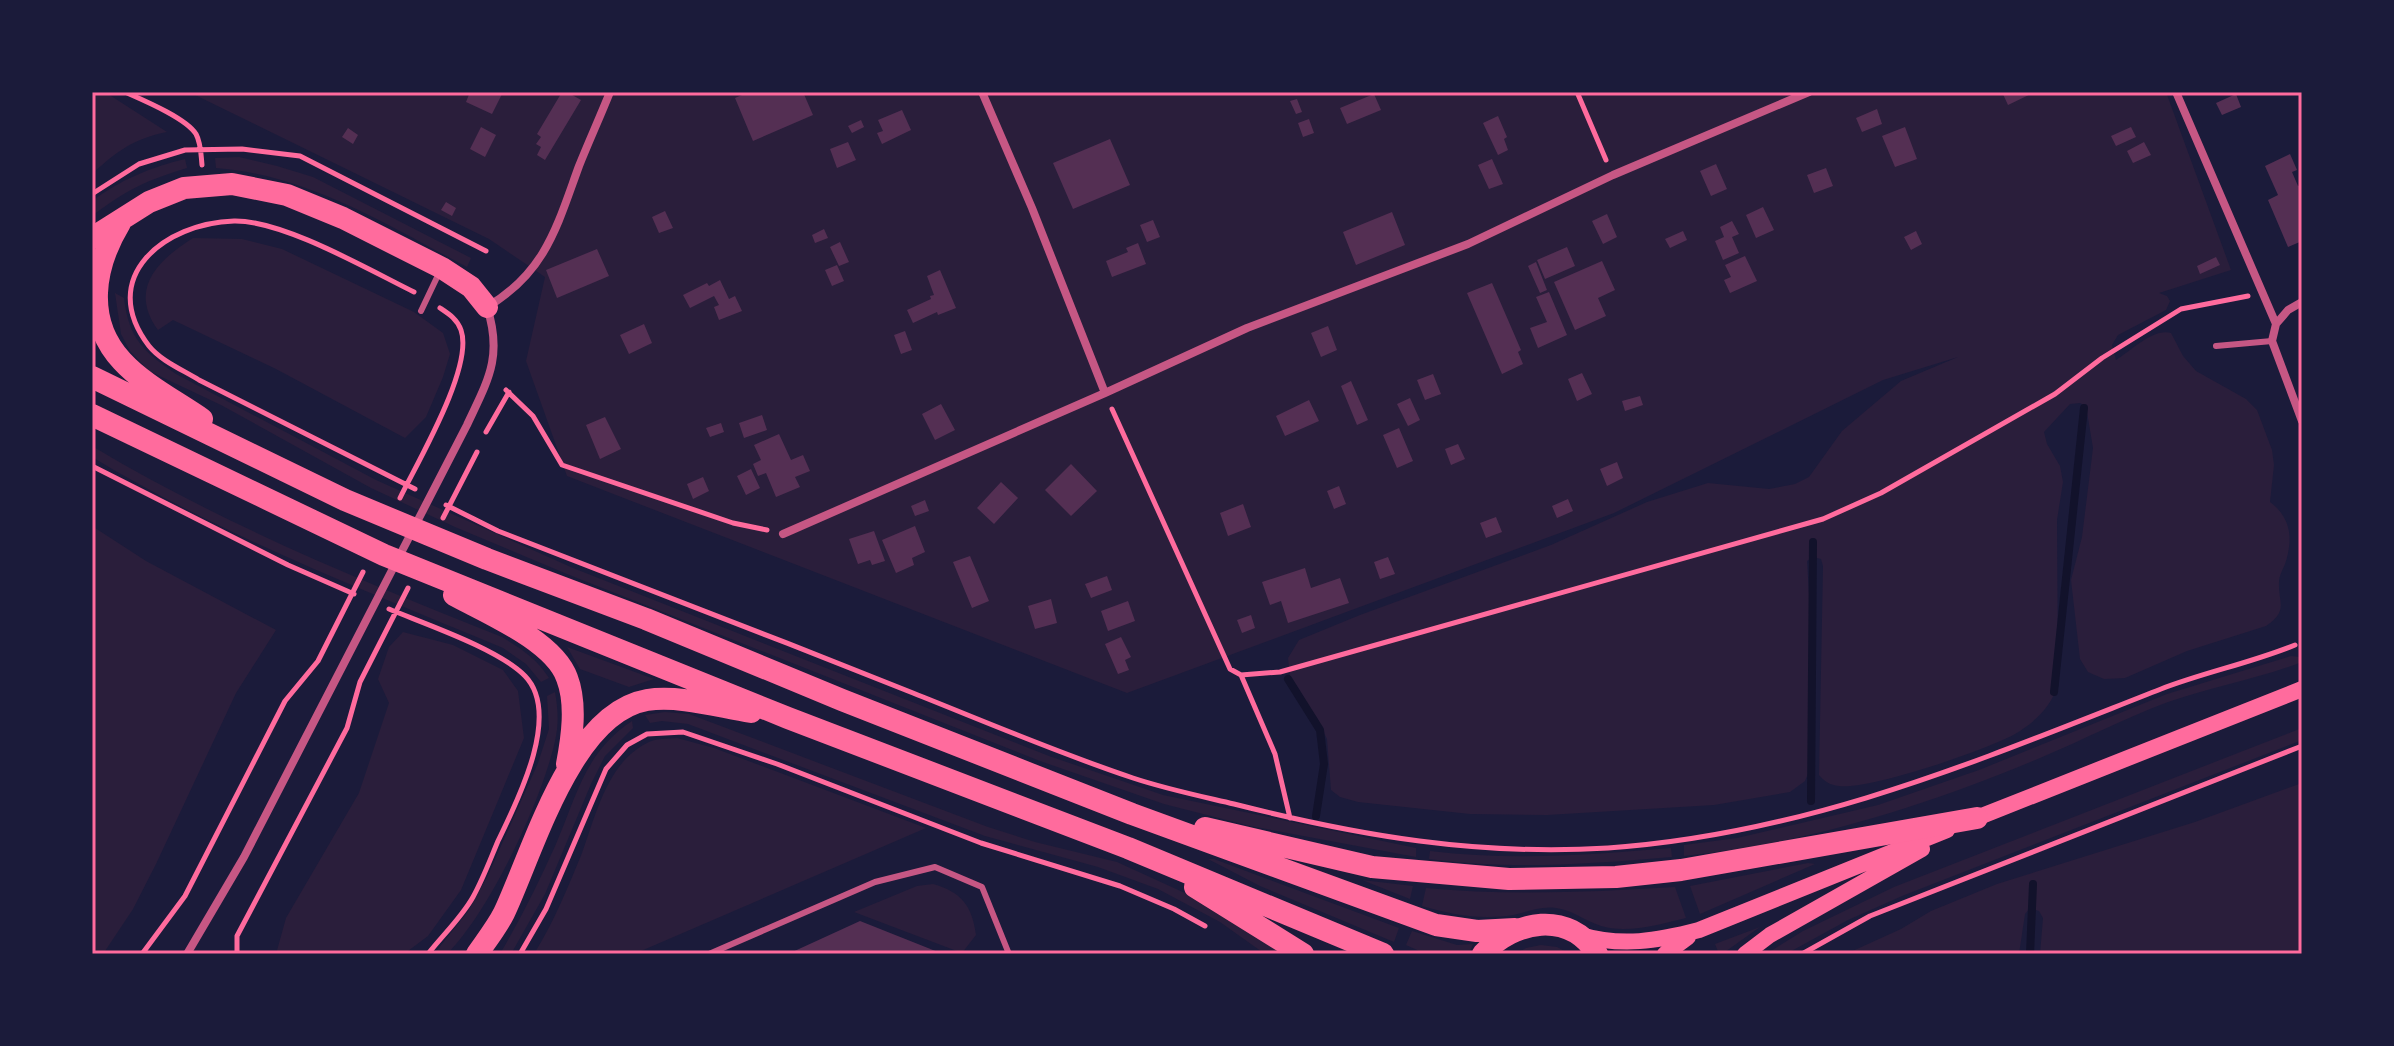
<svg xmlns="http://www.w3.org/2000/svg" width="2394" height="1046" viewBox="0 0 2394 1046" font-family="'IBM Plex Serif',serif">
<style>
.green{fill:#2a1e3b}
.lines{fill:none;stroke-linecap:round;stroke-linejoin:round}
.stream{stroke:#12122b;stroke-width:8}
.building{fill:#542f53}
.path{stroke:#ff6b9d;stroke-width:5}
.service{stroke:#c65784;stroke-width:6}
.minor{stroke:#c65784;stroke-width:8}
.secondary{stroke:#ff6b9d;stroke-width:16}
.trunk{stroke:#ff6b9d;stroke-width:22}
.neatline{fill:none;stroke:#ff6b9d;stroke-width:3}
</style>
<rect width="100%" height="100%" fill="#1b1b3a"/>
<path class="green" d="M92,92L108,94L167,132C133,139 117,151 92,174Z
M189,92H2166L2231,270L2159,293L2167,296L2170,301L2166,310L2118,335L2112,345L2116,360C2131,351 2153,328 2171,333L2183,356L2196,371L2246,399L2257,410L2272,450L2274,465L2270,502C2292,518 2293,541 2285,564C2283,569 2279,576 2279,582C2278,603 2289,610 2266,626L2187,651L2125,678L2104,679L2088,672L2080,659L2071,580L2082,537L2093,448L2086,406L2080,403L2070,404L2044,432L2047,444L2060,466L2063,482L2057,520L2058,685C2051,707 2035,722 2015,734C1986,750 1870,790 1839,786C1830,785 1825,782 1819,775L1823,566L1821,559L1813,557L1807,561L1814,676L1811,766L1805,781L1790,792L1714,805L1547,815L1470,814L1358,802L1340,797L1331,790L1327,739L1317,718L1291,685L1288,658L1299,640L1360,615L1551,545L1647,502L1708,483L1769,489L1795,484L1809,477L1842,431L1901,381L1958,357L1883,380L1614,513L1127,693L567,476L526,361L545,277L489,239Z
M239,157L277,166L313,177L471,258L467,267C387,225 308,175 216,168L215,158Z
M185,159L187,168C147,180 126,190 92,216V201C120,180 151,167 185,159Z
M193,238L242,239L282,249L414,312L443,333L450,354L443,377L426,417L405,438L276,369L173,320L158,330C128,289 158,260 193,238Z
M115,293L124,298C129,339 143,351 176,374L376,480L573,568L1049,756L1163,795L1416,848V857L1250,826L1164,804L1040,761L567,574L455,527L371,488L221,405L149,371L130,351L121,334Z
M92,446C222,524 362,581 502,637C522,649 537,659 549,678L541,682L526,664L503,648C364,590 221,535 92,457Z
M92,526L146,561L276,630L236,693L156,864L133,909L103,954H92Z
M403,632L453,645L503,670L518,691L524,738L461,890L428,936L404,954H276L286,918L359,793L389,703L378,679L389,647Z
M567,647L654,679L629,687L580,669Z
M2291,656L2300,657L2302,662C2257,679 2212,687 2168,702C2125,718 2083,740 2040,758C1928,805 1806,844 1684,856V845L1737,838L1878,805L1979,770L2167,694Z
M555,692C558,709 559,724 555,741C542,800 490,911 447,954H434L469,910L488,875L538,763L549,729L547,696Z
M665,712L689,714L988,827L1035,842L1117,862L1187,894L1284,954H1265L1220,922L1158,889L1098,867L985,836L688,724L662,721L650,723L645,715Z
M632,721L633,728L605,756L591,784L545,894L511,954H500C521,918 539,882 556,844C577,795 585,752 632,721Z
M2302,728V740L1902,896L1848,920L1786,954H1766L1803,931L1894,887Z
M677,738L714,748L926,828L634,954H534C554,922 568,887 582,853C596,815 607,763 647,743C655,738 668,739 677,738Z
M2302,783V954H2040L2043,918L2039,911L2030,908L2025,914L2019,954H1846L1901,929L1931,911L1997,884L2195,822Z
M1671,848L1672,857C1590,864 1511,870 1429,859L1430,851C1513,861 1588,855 1671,848Z
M1214,859L1399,928L1394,942L1260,886L1208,859Z
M1808,863L1815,864L1700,914L1690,886Z
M1362,880L1413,886L1410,899Z
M933,884C961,892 972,905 976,935L962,953L854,912L917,886Z
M1675,887L1686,918C1661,924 1627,934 1601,926C1585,921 1573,910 1556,908C1540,906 1528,912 1513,915C1481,920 1453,915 1422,906L1426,888C1509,896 1591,892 1675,887Z
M1760,927L1722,954H1719L1715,944Z
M1412,931L1457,945L1473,944L1469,954H1426L1406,945Z
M1541,945L1557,947L1570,954H1515L1526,948Z"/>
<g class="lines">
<path class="stream" d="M1288,679L1320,730L1324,764L1316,816
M2054,692L2084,408
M1811,801L1813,542
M2030,954L2033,884"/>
</g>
<path class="building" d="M470,92H503L492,114L466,102Z
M562,92H567L581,100L545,160L537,155L541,147L536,144L541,137L537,134Z
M749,92H803L813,115L753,141L735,98Z
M2002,92H2035L2008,105Z
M1374,94L1381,110L1347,124L1340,108Z
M2236,94L2241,107L2222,115L2216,103Z
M1297,99L1302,112L1296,114L1290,101Z
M1877,109L1882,124L1862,132L1856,118Z
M902,110L911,130L882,144L877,133L883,131L878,120Z
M1498,116L1507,137L1504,139L1508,150L1498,155L1483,123Z
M1309,119L1314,133L1303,137L1298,123Z
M861,120L864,127L852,133L848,126Z
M481,127L496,135L485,157L470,149Z
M1905,127L1917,159L1895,167L1882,136Z
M2131,127L2136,137L2116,146L2111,136Z
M348,128L358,135L353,144L342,137Z
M1110,139L1130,185L1073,209L1053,163Z
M848,142L856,160L837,168L830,149Z
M2144,142L2151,155L2133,163L2127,151Z
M2290,154L2297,170L2292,172L2298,186L2302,184V241L2288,247L2268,200L2278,195L2265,166Z
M1492,159L1503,184L1489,189L1478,165Z
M1716,164L1727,189L1711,196L1700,171Z
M1826,168L1833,186L1814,193L1807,175Z
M446,202L456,208L452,216L441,210Z
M1763,207L1774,230L1756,238L1746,215Z
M665,211L673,228L659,233L652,217Z
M1392,212L1405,245L1356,265L1343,232Z
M1607,214L1617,237L1603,244L1592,221Z
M1153,220L1160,237L1147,242L1140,225Z
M1732,221L1739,234L1732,237L1739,253L1723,260L1715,241L1724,237L1720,227Z
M824,229L828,238L815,243L812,235Z
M1683,231L1687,240L1670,248L1665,239Z
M1916,231L1922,244L1911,250L1904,237Z
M840,242L849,262L839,266L830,247Z
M1138,243L1146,264L1112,277L1106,261L1128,252L1126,248Z
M1567,247L1575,266L1545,279L1537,260Z
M597,249L609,276L557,298L546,270Z
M1745,256L1757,281L1730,293L1724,280L1731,277L1725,265Z
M2216,257L2220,265L2200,274L2197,266Z
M1602,261L1615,290L1598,298L1606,316L1575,330L1554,282Z
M1536,262L1547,290L1540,293L1528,266Z
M837,265L844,281L832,286L825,270Z
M940,270L956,308L938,315L937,312L913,323L907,310L931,299L930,296L934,295L927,276Z
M720,280L729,299L735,296L742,311L719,320L714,307L719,305L714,296L690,308L683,295L707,283L709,286Z
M1492,283L1521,350L1518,352L1523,364L1502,374L1467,293Z
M1549,292L1567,335L1538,348L1530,328L1547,322L1536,297Z
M644,324L652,343L629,354L620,335Z
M1328,326L1337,350L1321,357L1311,333Z
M905,331L912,350L901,354L894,335Z
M1582,373L1592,394L1577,401L1568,379Z
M1433,374L1441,394L1425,400L1417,380Z
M1351,381L1368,420L1357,425L1341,386Z
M1640,396L1643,405L1625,411L1622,401Z
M1410,398L1420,420L1408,426L1397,404Z
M1309,400L1319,421L1285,436L1276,416Z
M941,404L955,430L935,440L922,414Z
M762,415L767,430L744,438L739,423Z
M605,417L621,449L600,459L586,425Z
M721,423L724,432L710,437L706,428Z
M1399,428L1413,461L1397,468L1383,435Z
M779,434L791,460L803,455L810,471L795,477L800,487L776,497L766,473L758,476L753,464L761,460L754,445Z
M1458,444L1465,459L1451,465L1445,449Z
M1617,462L1623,478L1607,486L1600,469Z
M1071,464L1097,491L1071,516L1045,490Z
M751,469L760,488L746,495L737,476Z
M703,477L709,491L693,499L687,484Z
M1001,482L1018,498L994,524L977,508Z
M1339,486L1346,504L1334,509L1327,491Z
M1568,499L1573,511L1557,518L1552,506Z
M925,500L929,511L915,516L911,506Z
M1243,504L1251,527L1228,536L1220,513Z
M1496,517L1502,532L1486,538L1480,523Z
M915,526L925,552L912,558L914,565L896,573L882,540Z
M874,531L885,561L872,565L870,560L858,564L849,539Z
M970,556L989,601L972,608L953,562Z
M1388,557L1395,574L1380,579L1374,562Z
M1305,568L1311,588L1340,578L1349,603L1288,623L1281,601L1270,605L1262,582Z
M1107,576L1112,590L1091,598L1085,584Z
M1051,599L1057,623L1035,629L1028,606Z
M1128,601L1135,621L1108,631L1101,611Z
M1251,615L1255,628L1242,633L1237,620Z
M1121,637L1131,657L1125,660L1129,670L1118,674L1105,644Z
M860,921L943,954H788Z"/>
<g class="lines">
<path class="path" d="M125,92C143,100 186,118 196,134C201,143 201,155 202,165
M1577,92L1606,160
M92,194L139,164L185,150L242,149L300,156L486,251
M414,292C369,270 283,220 234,221C165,223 96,277 149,346C161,361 183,370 199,380L415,489
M506,390L533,416L562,465L733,523L767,530
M1112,409L1230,669L1241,675L1280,672L1823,519L1881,493L2055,394L2102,358L2181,309L2248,296
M486,432L509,392
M92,466L288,565L354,594
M400,498C417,463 474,367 461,330C457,319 449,314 440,308
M446,505L498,531C636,584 775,638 913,693C986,722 1058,753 1133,778C1166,789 1200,796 1234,804C1360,836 1478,856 1608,848C1808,834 1977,761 2161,689C2205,672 2251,663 2295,645
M443,518L477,452
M389,609C425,624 499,649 525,676C562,714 517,802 498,841C490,860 483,879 473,897C462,917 442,936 428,954
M1241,675L1275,754L1290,818
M142,954L185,896L285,701L318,661L363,572
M237,954V936L347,728L360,682L408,588
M520,954L546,909L606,769L627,745L647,734L683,732L777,764L981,843L1120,886L1174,909L1205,926
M1802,954L1870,916L2302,746"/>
<path class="service" d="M421,311L440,271
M2216,346L2272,341
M709,954L875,882L935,867L982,887L1009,954"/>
<path class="minor" d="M982,92L1032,208L1105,393
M2176,92L2276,324L2272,341L2302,421
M2276,324L2288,310L2302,302
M783,534L1105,393L1247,328L1468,244L1613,175L1809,92
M187,954L244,857L467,425C488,380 503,357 487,307C546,272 557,226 579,166C589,141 600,117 610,92"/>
<path class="secondary" d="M1969,821L2302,689
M1580,935C1622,947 1657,941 1699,930L1947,830
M1665,954L1688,937
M1745,954L1770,935L1922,849"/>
<path class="trunk" d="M120,223C94,266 84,320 122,361C143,384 176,401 202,419
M92,238L149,202L184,188L232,184L287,195L343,218L442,268L471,287L487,307
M92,377L345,500L487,559L646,619L842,700L1132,814L1436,925L1477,931L1515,929
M92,415L384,555L788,718L1128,848L1383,954
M454,595C487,613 554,641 567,678C577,704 572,738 567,764
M1205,828L1372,867L1509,879L1616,877L1681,870L1977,818
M1195,887L1303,954
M477,954C486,941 497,927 504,913C533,852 571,713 647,700C680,695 719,707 751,712
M1483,954C1514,920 1569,910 1597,954"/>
</g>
<rect width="2394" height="1046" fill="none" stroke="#1b1b3a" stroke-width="188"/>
<rect x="94" y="94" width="2206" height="858" class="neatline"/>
</svg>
